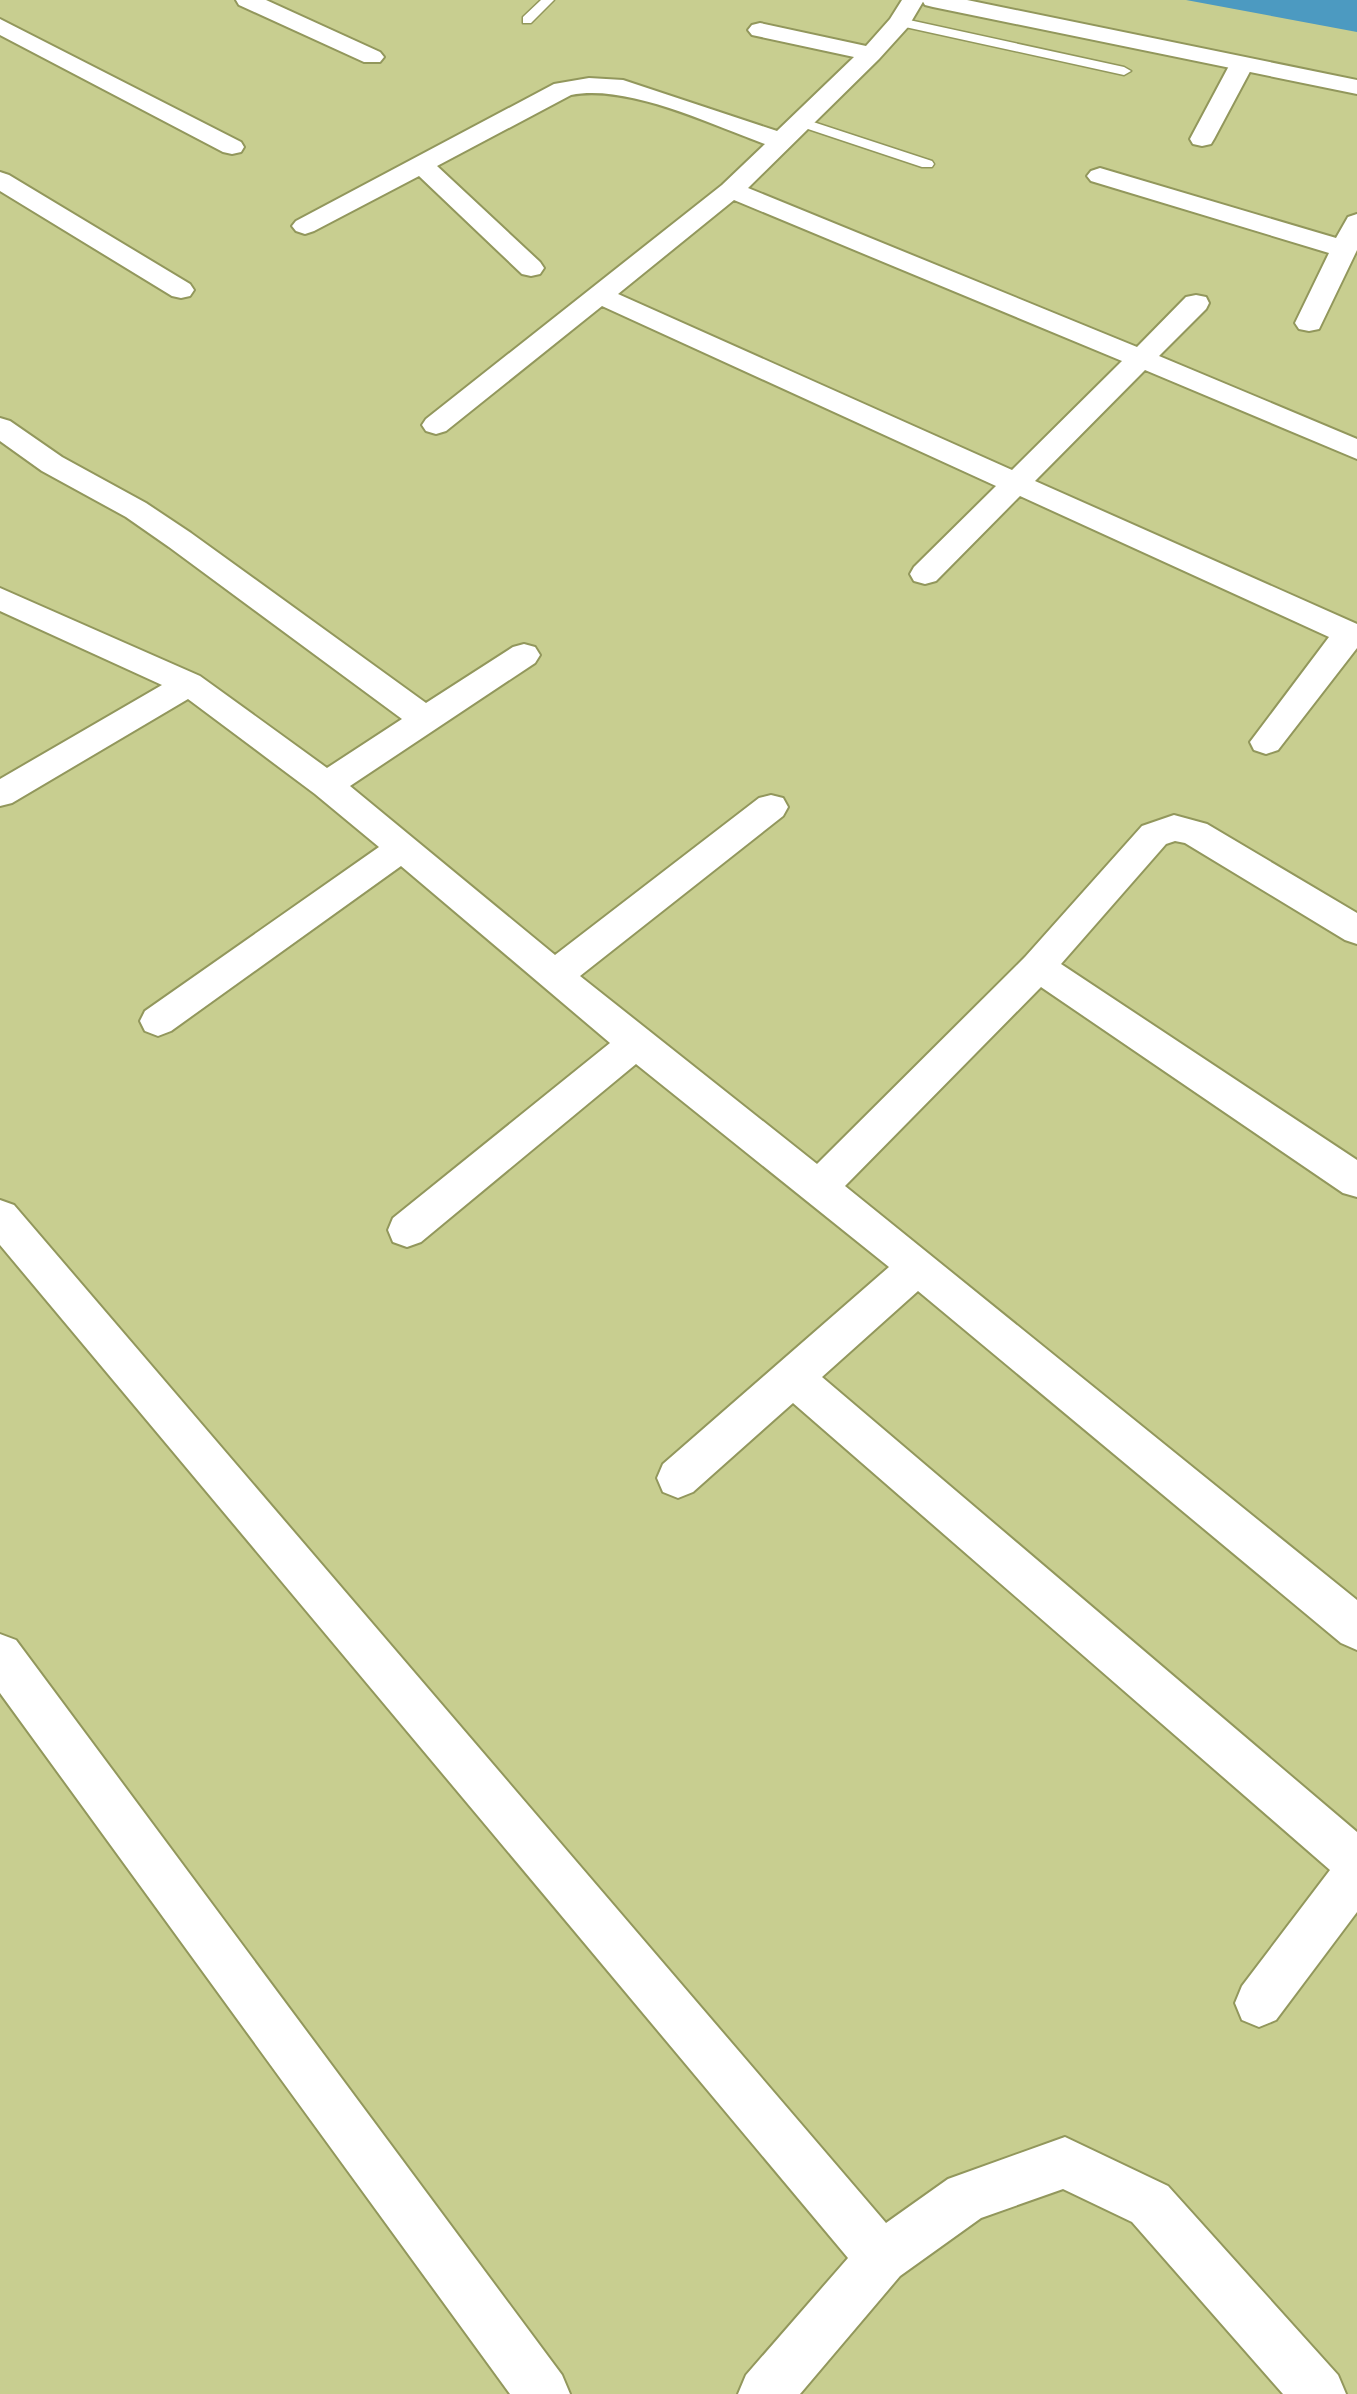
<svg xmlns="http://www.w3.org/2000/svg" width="1357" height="2394" viewBox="0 0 1357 2394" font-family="'Exo 2',sans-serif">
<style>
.water{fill:#4c9ac1}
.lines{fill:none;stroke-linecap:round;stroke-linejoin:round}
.service-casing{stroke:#92975c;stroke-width:3}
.minor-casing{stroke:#92975c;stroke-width:4}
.tertiary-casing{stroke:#92975c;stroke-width:4}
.service{fill:#fff;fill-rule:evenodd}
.minor{fill:#fff;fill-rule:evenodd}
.tertiary{fill:#fff;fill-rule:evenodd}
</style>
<rect width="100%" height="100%" fill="#c8ce90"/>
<path class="water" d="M1186,0H1357V32Z"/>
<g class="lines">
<g class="service-casing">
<path id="service" d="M541,0H554L531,23H523V17Z
M900,18L1124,67L1131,71L1124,75L896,25L894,22Z
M801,118L932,161L934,164L932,167H922L796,125V119Z"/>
</g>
<g class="minor-casing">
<path id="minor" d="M236,0H266L380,52L384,57L380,62H364L239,5Z
M902,0H924L908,27L879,59L748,188L1137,347L1186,297L1196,295L1206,297L1209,303L1206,309L1159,356L1357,439V459L1145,370L1035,481L1357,624V648L1278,750L1266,754L1254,750L1250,742L1329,637L1020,496L936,581L925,584L914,581L910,574L914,567L996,486L602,306L446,431L436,434L426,431L422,425L426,419L722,185L765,144C709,124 628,84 571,95L437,166L540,262L544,268L540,274L531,276L522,274L419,176L314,231L305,234L296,231L292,226L296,221L554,84L589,78L623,80L777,131L854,57L752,35L748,30L752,25L760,23L866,46L890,19ZM734,200L1122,361L1012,470L618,294Z
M0,19L241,142L244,147L241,152L232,154L223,152L0,35Z
M1242,57L1250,59L1254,64L1214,139L1211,144L1202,146L1193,144L1190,139L1230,64L1234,59Z
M1100,168L1336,238L1348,217L1357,214V250L1319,329L1309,331L1299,329L1295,323L1329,253L1091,181L1087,176L1091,171Z
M0,172L9,175L190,284L194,290L190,296L181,298L172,296L0,191Z
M0,418L10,421L62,457L146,503L191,533L426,703L513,647L524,644L535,647L540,655L535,663L350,786L555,955L759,798L771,795L783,798L788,807L783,816L580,976L817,1164L1025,957L1142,826L1174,815L1207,824L1357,913V944L1345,940L1185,843L1175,841L1166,844L1061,964L1357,1160V1197L1343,1193L1041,987L845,1186L1357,1600V1650L1341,1643L918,1291L822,1377L1357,1832V1912L1276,2020L1259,2027L1242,2020L1235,2003L1242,1986L1330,1870L793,1403L693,1492L678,1498L663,1492L657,1478L663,1464L889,1267L636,1064L421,1242L407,1247L393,1242L388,1230L393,1218L610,1043L401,866L171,1031L158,1036L145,1031L140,1021L145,1011L379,847L315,794L188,699L12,803L0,806V779L162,685L0,611V588L200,676L327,768L402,719L169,547L126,517L42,471L0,441Z
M0,1200L14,1205L886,2223L948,2179L1065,2137L1168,2186L1338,2375L1346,2394H1283L1132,2222L1063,2189L981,2218L900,2276L800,2394H738L746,2375L848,2258L0,1245Z
M0,1634L16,1640L562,2375L570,2394H510L0,1693Z"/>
</g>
<g class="tertiary-casing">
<path id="tertiary" d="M922,0H967L1357,80V94L933,7L925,5Z"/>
</g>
<use href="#service" class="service"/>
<use href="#minor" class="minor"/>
<use href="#tertiary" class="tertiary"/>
</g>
</svg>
